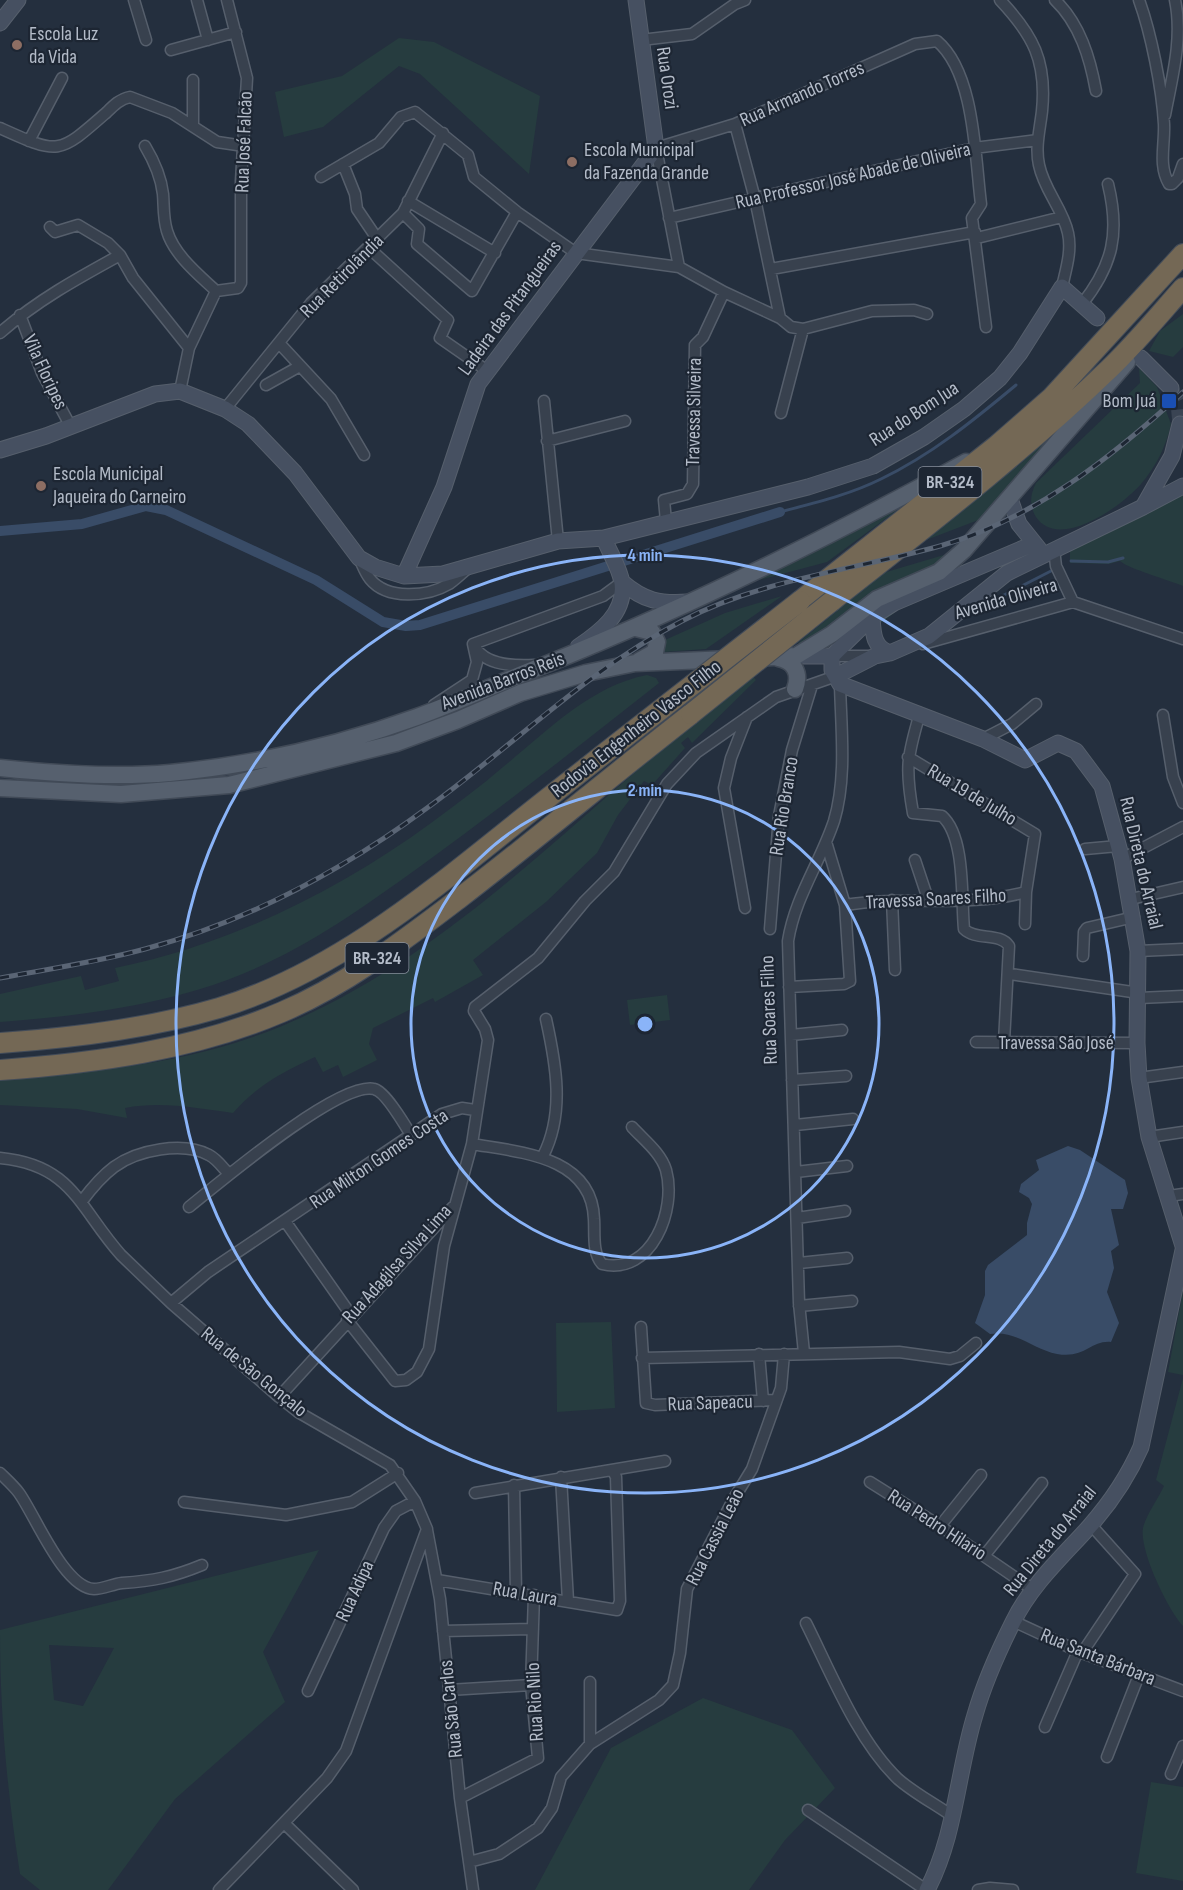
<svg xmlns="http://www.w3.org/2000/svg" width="1183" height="1890" viewBox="0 0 1183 1890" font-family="'Sofia Sans Condensed',sans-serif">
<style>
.green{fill:#263c3f;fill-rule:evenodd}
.water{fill:#394c67}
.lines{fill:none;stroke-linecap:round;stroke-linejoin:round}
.stream{stroke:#394c67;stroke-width:3}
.canal{stroke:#394c67;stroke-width:10}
.secondary-tunnel{stroke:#3a4453;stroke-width:15;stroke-dasharray:15 8;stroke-linecap:butt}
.street-casing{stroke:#565f6c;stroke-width:13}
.secondary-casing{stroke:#565f6c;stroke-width:17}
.primary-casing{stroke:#414a57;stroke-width:19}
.highway-casing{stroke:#434c59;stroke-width:22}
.street{stroke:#38414e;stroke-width:10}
.secondary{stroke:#465061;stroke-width:15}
.primary{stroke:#56606e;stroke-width:16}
.highway{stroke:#746855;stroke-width:20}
.rail-casing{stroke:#5a6575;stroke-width:5}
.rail{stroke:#1d2633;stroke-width:3;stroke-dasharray:9;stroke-linecap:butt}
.highway-bridge-casing{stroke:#434c59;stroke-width:22;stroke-linecap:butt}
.highway-bridge{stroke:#746855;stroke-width:20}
.ring{fill:none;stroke:#8ab4f8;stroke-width:3}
.education-dot{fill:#8d6e63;stroke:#1d2633;stroke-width:2}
.transit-dot{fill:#1a4fb4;stroke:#1d2633;stroke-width:2}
.labels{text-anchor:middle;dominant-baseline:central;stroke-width:4.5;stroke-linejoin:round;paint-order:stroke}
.shield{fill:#1d2633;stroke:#878f9c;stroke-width:1.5}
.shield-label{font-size:18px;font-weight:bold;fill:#b4bcc9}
.poi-label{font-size:20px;fill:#b4bcc9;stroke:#1d2633;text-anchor:start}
.street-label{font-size:20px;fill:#b4bcc9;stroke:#1d2633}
.centre{fill:#8ab4f8;stroke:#1d2633;stroke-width:3}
.ring-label{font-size:18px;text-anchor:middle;font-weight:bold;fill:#8ab4f8;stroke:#1d2633;stroke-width:4.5;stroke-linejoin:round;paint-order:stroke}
</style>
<rect width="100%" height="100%" fill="#242f3e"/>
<path class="green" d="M399,38L434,42L540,96L529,174L420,74L399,66L323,127L284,137L275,92L342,76Z
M1183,314V347L1173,357L1149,351L1160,331Z
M1139,368L1157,387L1171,424C1166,447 1156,466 1141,484C1121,507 1059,551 1036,517C1029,505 1030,495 1036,483L1140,383Z
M1061,427L981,519L921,542L1020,464Z
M1183,495V586C1169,580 1129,569 1120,561L1109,564L1070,563V550Z
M894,507L896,511L827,562L759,580Z
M954,552C913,596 866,657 798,643L883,573Z
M782,596L706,649L663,652L665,640L725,613Z
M647,675L656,678L659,683C579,746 500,809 418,868C347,919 282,965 197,990C133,1009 66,1017 0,1022V994L81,976L85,990L119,981L115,968C229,945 338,891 431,823C455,805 480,787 503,767C546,732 590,686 647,675Z
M752,675L756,680L692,743L688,737L681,743L685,748L652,785L644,781L618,815L597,853L546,902L473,960L483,975L435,1002L433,998L373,1028L369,1044L377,1060L343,1077L338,1065L323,1072L315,1057C283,1072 256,1086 233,1113C196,1108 161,1101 125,1108L127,1118L77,1109L0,1105V1080C84,1072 170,1066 250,1038C393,989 508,883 619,786C663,748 708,712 752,675Z
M667,995L670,1020L630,1025L627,1000Z
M1183,1291V1375L1168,1372Z
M611,1322L615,1408L557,1412L556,1323Z
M1183,1378V1626C1168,1610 1139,1550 1143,1528C1146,1515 1158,1499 1164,1486L1156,1480Z
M319,1550L263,1652L285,1702L175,1799L108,1890H40L20,1874C7,1790 0,1715 0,1630ZM49,1645L114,1648L83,1706L54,1700Z
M703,1698L792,1730L835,1788L785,1840L749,1890H535L611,1748Z
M1151,1782L1183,1787V1881L1136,1873Z"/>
<path class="water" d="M1068,1146L1080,1150L1125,1180L1128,1193L1123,1209H1111L1119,1245L1111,1251L1114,1268L1107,1292L1119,1323L1111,1342C1091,1340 1085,1359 1057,1354C1033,1349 1016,1330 990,1334L975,1323L985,1295V1271L988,1265L1027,1235V1223L1032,1204L1029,1198L1019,1192L1021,1184L1039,1170L1036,1160Z"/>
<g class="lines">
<path class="stream" d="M780,512C814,503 849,495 881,479C931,455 974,420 1016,385
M1071,561L1108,562L1123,558
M967,614L1051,571"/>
<path class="canal" d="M0,531L82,524L146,506L166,510L316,580L383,622L406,626L420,625L780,512"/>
<path class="secondary-tunnel" d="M1171,388L1178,403L1180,424"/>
<g class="street-casing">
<path id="street" d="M134,0L146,40
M197,0L208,40
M1000,0C1033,35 1047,61 1042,111C1040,129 1035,147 1039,165C1044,190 1063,209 1068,233C1072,251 1066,269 1062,287
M1055,0C1080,24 1090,58 1096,91
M1139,0C1151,33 1162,88 1164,124C1165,145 1158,165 1169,184H1172L1178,178L1183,164
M641,40L692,34L735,4L745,0
M171,50L236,32
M193,80V125
M1165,115C1172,78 1183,38 1175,0
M735,124L755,199L780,318
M0,128C60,155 58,155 107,112C114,105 120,99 130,97L172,113L217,142L244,146
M29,141L62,78
M145,146C154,161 161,176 163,194C164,206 163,218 167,231C174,255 199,275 216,291
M343,164L355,194L357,209L378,240
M321,177L379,143L401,117L415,112L468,155L474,177L517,212L576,253L679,267L724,292L780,318L791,327L803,329L872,311L914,310L927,314
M408,201L495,253
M403,213L419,229L417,244L472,291L517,212
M669,218L974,148L1038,140
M50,227L55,232L78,225L108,243L120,255L133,278L189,348
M977,238L1062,217
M369,248L448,320L440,338L486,370
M679,267L656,148L735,124L915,44L937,41C975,73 975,158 981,204L972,218L986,327
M771,269L975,232
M1082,304C1113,265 1120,233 1108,184
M20,315L42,373L71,427
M0,333C36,301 78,278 120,255
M279,343L331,399L364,455
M266,385L300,366
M180,391L189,348L216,291L238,288L241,283V181L247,78L227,0
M544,401L558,541
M225,409L311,303L403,213L443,133
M781,413L803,329
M547,441L625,421
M666,521L664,500L687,494L693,484L695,345L703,337L724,292
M1054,549L1056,566L1073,602
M359,558C362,564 365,573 370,579C387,600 427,597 449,584C455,580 461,574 467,569
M473,644L603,596L622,582
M923,644L1073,602L1183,639
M475,647C486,666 515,666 534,665
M832,656H873
M434,705L472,680L477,662L473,644
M920,713C907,757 905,768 913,813L942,816C966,837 961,901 964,929C976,941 1000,932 1009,946L1004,1042
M1163,715L1173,777L1183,803
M983,739L1012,724L1036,704
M908,757L1035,834L1026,892L1025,924
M1085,849L1118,846
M1122,859L1183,827
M915,860L928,899
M1131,899L1183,887
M892,900L895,970
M845,905C905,895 967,908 1026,892
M745,908L724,788L731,758L747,717
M770,929L779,816L792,750L812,685
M1138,951L1183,949
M1083,956L1084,932L1087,928L1134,917
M1010,974L1139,993
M789,987L844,984L850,981L845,905L826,842
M1139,998L1183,996
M791,1035L842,1030
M976,1042L1137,1043
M1139,1078L1183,1072
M792,1080L846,1076
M795,1125L853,1119
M1149,1137L1183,1132
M472,1144C519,1152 592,1156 594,1219C595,1233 592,1253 602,1264C652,1276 677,1209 666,1170C661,1153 644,1140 632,1127
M543,1156C565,1113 556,1064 546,1019
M0,1158C73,1165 79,1208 121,1255L171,1303L279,1397L298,1412L390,1465L415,1501L427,1529L346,1751L327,1778L219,1890
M796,1172L847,1166
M1169,1196L1183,1194
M82,1201C91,1189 102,1176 114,1167C137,1150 183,1141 209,1155C217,1159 223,1168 229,1174
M189,1207C219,1183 339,1081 374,1089C385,1091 405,1125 411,1135
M797,1218L845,1211
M285,1221L351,1315
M799,1263L847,1258
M171,1303L208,1272L442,1114L462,1108L475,1110
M799,1306L852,1301
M347,1320L395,1381L406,1380L417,1372L429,1349L444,1246L472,1144L488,1040L485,1029L474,1011L475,1007L538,958L585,901L614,872L667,784L696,753L776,697L836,676
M641,1327L646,1403L655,1405L776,1400
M804,1353L799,1303L788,941C795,897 820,863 834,821C847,778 841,728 840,684
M759,1354L763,1401
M642,1358L899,1352L950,1359L960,1356L976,1343
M279,1397L453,1207
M0,1473C6,1479 14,1486 19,1493C35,1515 64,1588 94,1589C103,1589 113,1584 122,1583C153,1581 173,1577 202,1565
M561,1477L568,1601
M870,1482L940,1526L1032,1589
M514,1485L516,1592
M475,1493L665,1461
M184,1502L286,1515L352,1502L398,1473
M940,1526L981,1475
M427,1530L440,1599L460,1798L473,1890
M984,1556L1042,1483
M437,1580L617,1610L620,1601L616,1477L613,1471
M1013,1621L1082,1653L1183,1691
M806,1623C831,1673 858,1741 898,1779C914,1793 935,1804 952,1816
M443,1631L533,1629
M1082,1653L1135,1574L1091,1525
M449,1690L531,1685
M308,1691L384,1528L396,1511L415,1501
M1045,1727L1078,1651
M590,1744L659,1700L673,1685L680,1653L687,1589L733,1500L752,1469L781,1388L784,1354
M1107,1757L1139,1675
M1171,1774L1183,1746
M460,1798L538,1758L531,1685L534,1595
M808,1810L926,1890
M285,1824L353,1890
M469,1862L499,1854L538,1828L552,1808L561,1777L590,1744V1682
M978,1890L990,1888L1013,1890"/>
</g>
<g class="secondary-casing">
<path id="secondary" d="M0,23L18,0
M1141,358L1171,388
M0,450L46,436L155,394L180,391L225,409L248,424L295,473L359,558L375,567L404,576L443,574L558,541L604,538L808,487L873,466L924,437L964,409L1000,378L1020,353L1062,287L1097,318
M1010,499L1019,524L1039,549
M1143,507L1183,486
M404,576L444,487L478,384L656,148L636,0
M622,582C644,601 660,604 688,602
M872,617C873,632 873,648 890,653
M578,647C600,632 626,613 622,583C620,568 609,552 604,538
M796,656H832L872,617L894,603L1033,544
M832,656V670L840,684L983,739L1025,760L1058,743L1076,751L1102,786L1122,859L1138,951L1137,1043L1139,1078L1149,1137L1183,1246
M836,676L875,656L890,653L929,636L1007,573L1143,507L1172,456L1180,424
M927,1890C956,1835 957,1773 975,1715C984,1683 998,1652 1013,1622C1031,1585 1062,1557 1089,1527C1111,1502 1128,1477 1141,1447L1183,1250"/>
</g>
<g class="primary-casing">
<path id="primary" d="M636,628L652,632L657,642L655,652L639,661
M778,658C794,661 801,673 795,689
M0,768C56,774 114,778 170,773C253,765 340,745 417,717C461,701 503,681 547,664C691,606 830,537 966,462
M0,788L121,794L229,785L396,743L458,720L520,693L586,673L635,663L796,656L832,634L877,599L939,572L964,550L1127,362"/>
</g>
<g class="highway-casing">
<path id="highway" d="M800,601L996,446L1052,397L1183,254
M832,601C927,526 1022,453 1109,369C1135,344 1159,315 1183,288
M0,1043C74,1038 147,1029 219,1008C331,974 424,897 514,825C564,785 614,746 664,707
M0,1070C96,1063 193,1050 282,1012C348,984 404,940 461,897C539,837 614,774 691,714"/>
</g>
<use href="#street" class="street"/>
<use href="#secondary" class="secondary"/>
<use href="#primary" class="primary"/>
<use href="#highway" class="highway"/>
<g class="rail-casing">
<path id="rail" d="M0,978C49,969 97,962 145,949C246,922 343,870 427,808C513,746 587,670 682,621C762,579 854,570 940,546C1034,519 1112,457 1183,392"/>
</g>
<use href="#rail" class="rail"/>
<g class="highway-bridge-casing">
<path id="highway-bridge" d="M664,707L800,601
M691,714L832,601"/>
</g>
<use href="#highway-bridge" class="highway-bridge"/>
</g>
<g class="ring">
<circle cx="645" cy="1024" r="234"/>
<circle cx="645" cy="1024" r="469"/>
</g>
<g class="education-dot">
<circle cx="17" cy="45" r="6"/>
<circle cx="572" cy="162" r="6"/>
<circle cx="41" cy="486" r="6"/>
</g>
<rect class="transit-dot" x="1161" y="393" width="16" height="16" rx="3"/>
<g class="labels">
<g class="shield">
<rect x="918.5" y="467" width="63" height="30" rx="4.5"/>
<rect x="345.5" y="943" width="63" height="30" rx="4.5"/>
</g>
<g class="shield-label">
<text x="950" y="482">BR-324</text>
<text x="377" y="958">BR-324</text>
</g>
<g class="poi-label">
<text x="29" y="34">Escola Luz<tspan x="29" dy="23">da Vida</tspan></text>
<text x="584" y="150">Escola Municipal<tspan x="584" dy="23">da Fazenda Grande</tspan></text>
<text x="1156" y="401" text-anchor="end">Bom Juá</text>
<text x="53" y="474">Escola Municipal<tspan x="53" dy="23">Jaqueira do Carneiro</tspan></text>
</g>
<g class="street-label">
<text transform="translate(667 78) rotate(82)">Rua Orozi</text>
<text transform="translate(802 94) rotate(-24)">Rua Armando Torres</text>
<text transform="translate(244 142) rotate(-88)">Rua José Falcão</text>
<text transform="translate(853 176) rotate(-13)">Rua Professor José Abade de Oliveira</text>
<text transform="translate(342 276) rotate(-45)">Rua Retirolândia</text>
<text transform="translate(510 308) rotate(-54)">Ladeira das Pitangueiras</text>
<text transform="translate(45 372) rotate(65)">Vila Floripes</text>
<text transform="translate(694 412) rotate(-89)">Travessa Silveira</text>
<text transform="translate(914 414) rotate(-33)">Rua do Bom Jua</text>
<text transform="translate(1006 599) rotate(-16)">Avenida Oliveira</text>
<text transform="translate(503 681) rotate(-21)">Avenida Barros Reis</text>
<text transform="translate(636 729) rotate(-38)">Rodovia Engenheiro Vasco Filho</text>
<text transform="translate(972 795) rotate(31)">Rua 19 de Julho</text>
<text transform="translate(784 806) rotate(-81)">Rua Rio Branco</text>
<text transform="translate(1141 863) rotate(77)">Rua Direta do Arraial</text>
<text transform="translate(936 899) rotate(-3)">Travessa Soares Filho</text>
<text transform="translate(769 1010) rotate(-92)">Rua Soares Filho</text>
<text x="1056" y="1043">Travessa São José</text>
<text transform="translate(379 1159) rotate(-34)">Rua Milton Gomes Costa</text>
<text transform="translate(397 1264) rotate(-48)">Rua Adagilsa Silva Lima</text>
<text transform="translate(254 1372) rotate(39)">Rua de São Gonçalo</text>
<text transform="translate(710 1403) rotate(-2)">Rua Sapeacu</text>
<text transform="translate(937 1525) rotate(33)">Rua Pedro Hilario</text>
<text transform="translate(715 1537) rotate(-63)">Rua Cassia Leão</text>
<text transform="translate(1050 1541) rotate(-51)">Rua Direta do Arraial</text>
<text transform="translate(355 1591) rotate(-65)">Rua Adipa</text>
<text transform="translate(525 1594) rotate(10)">Rua Laura</text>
<text transform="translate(1098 1657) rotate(22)">Rua Santa Bárbara</text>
<text transform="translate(535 1702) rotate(-93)">Rua Rio Nilo</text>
<text transform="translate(451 1709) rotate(-96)">Rua São Carlos</text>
</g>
</g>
<circle cx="645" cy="1024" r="9" class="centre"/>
<g class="ring-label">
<text x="645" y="561">4 min</text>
<text x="645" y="796">2 min</text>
</g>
</svg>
